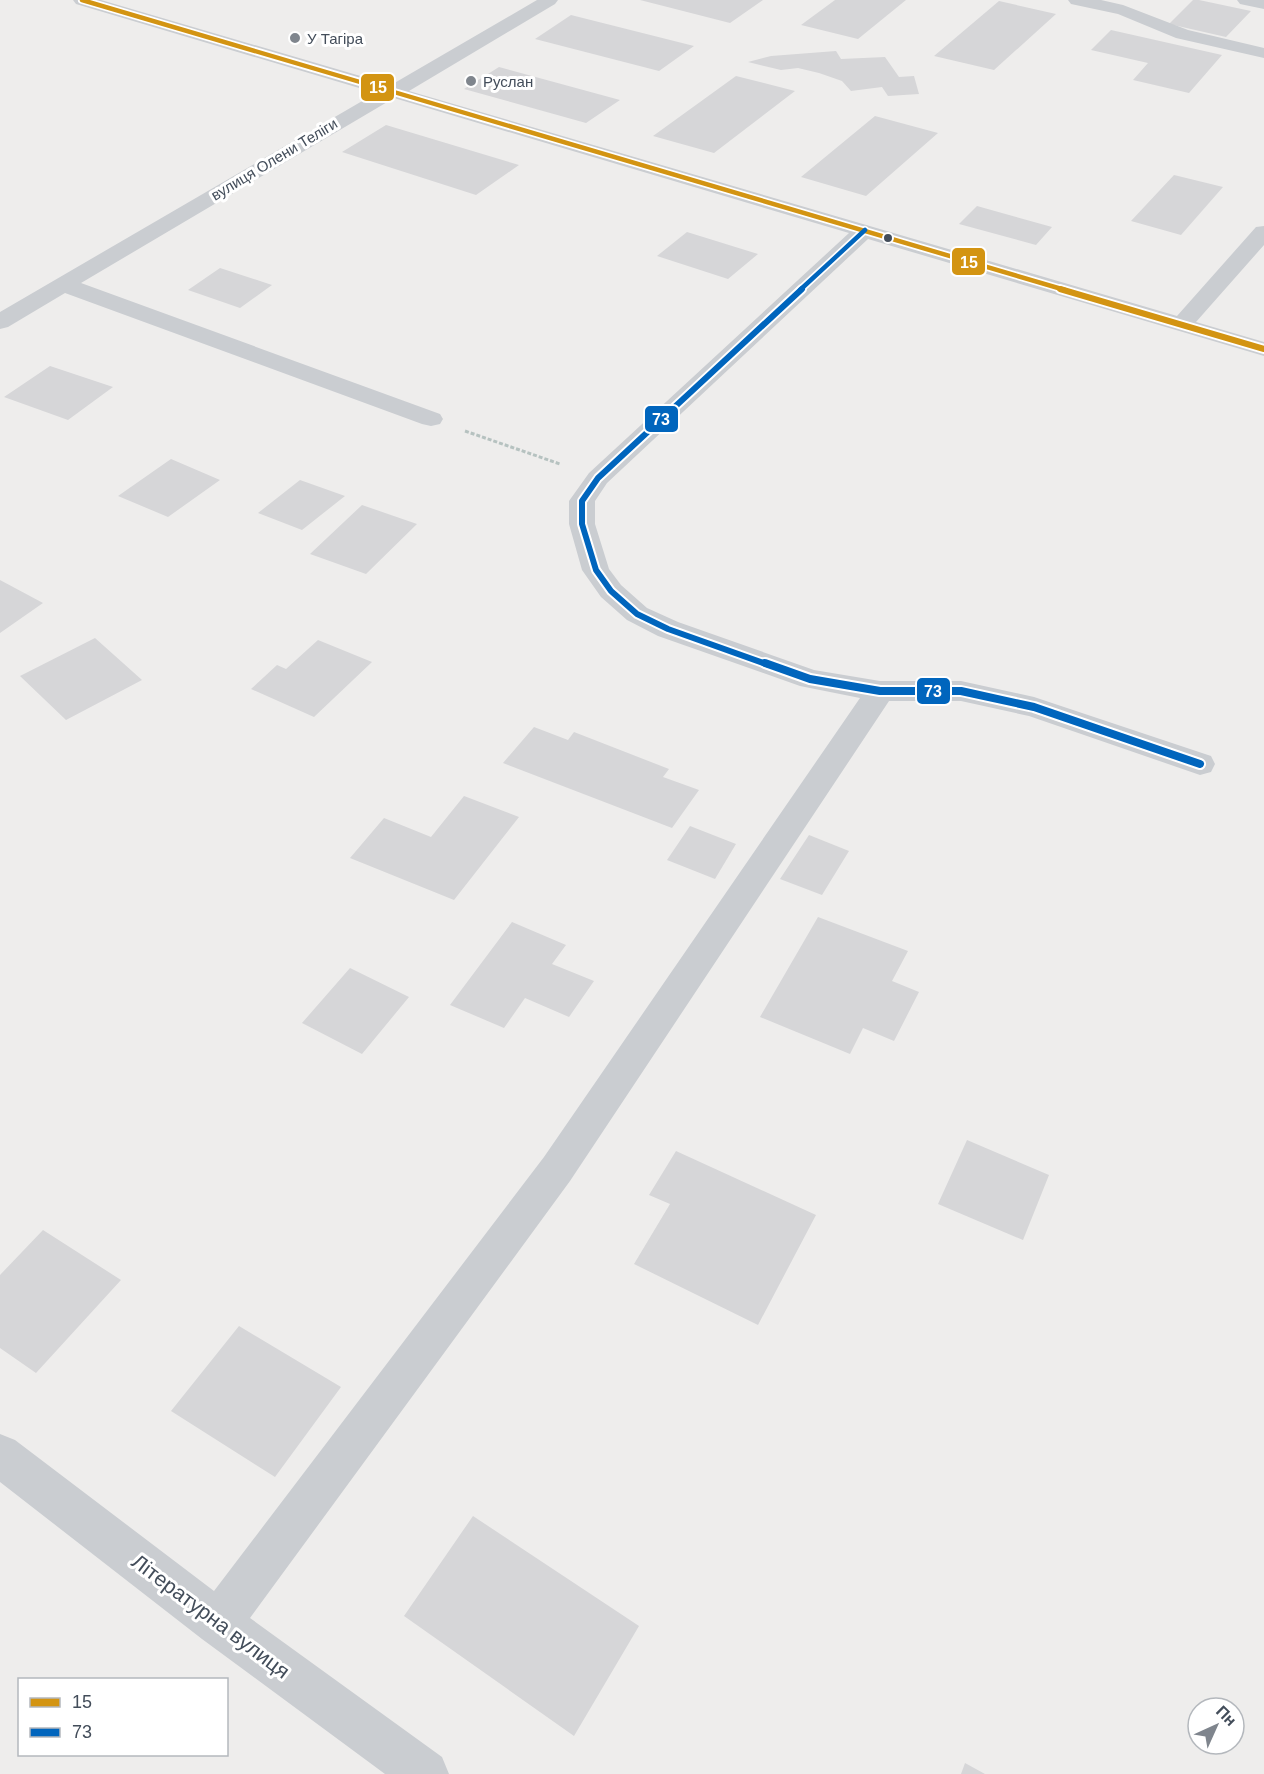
<svg xmlns="http://www.w3.org/2000/svg" width="1264" height="1774" viewBox="0 0 1264 1774" font-family="Helvetica,sans-serif">
<style>
.building{fill:#d6d6d8}
.lines{fill:none;stroke-linecap:round;stroke-linejoin:round}
.path{stroke:#b6c2c0;stroke-width:3;stroke-dasharray:4 2;stroke-linecap:butt}
.minor{fill:#cacdd1;fill-rule:evenodd}
.bus-1-far1-casing{stroke:#fff;stroke-width:8}
.bus-1-casing{stroke:#fff;stroke-width:10}
.bus-2-far2-casing{stroke:#fff;stroke-width:8}
.bus-2-far1-casing{stroke:#fff;stroke-width:10}
.bus-2-casing{stroke:#fff;stroke-width:12}
.bus-1-far1{stroke:#d39412;stroke-width:4.5}
.bus-1{stroke:#d39412;stroke-width:6}
.bus-2-far2{stroke:#0065bd;stroke-width:4.5}
.bus-2-far1{stroke:#0065bd;stroke-width:6}
.bus-2{stroke:#0065bd;stroke-width:8}
.poi-dot{fill:#7f858d;stroke:#fff;stroke-width:2}
.bus-dot{fill:#434d5a;stroke:#fff;stroke-width:2}
.labels{text-anchor:middle;dominant-baseline:central;stroke-width:6;stroke-linejoin:round;paint-order:stroke}
.far-poi-label{font-size:15px;fill:#434d5a;stroke:#fff;text-anchor:start}
.far-street-label{font-size:15px;fill:#434d5a;stroke:#fff}
.near-street-label{font-size:21px;fill:#434d5a;stroke:#fff}
.line-badge{stroke:#fff;stroke-width:2}
.badge-label{font-size:16px;text-anchor:middle;font-weight:bold;fill:#fff}
</style>
<rect width="100%" height="100%" fill="#eeedec"/>
<path class="building" d="M640,0H763L730,23Z
M835,0H906L858,39L801,25Z
M1193,0H1199L1251,11L1226,37L1169,24Z
M999,1L1056,14L994,70L934,56Z
M571,15L694,46L659,71L535,39Z
M1111,30L1222,55L1189,93L1133,80L1148,63L1091,50Z
M836,51L841,59L885,57L899,77L914,76L919,94L888,96L882,87L851,91L842,81L819,73L798,68L781,70L748,62L771,56Z
M499,67L620,100L586,123L464,89Z
M736,76L795,91L714,153L653,136Z
M875,116L938,133L866,196L801,177Z
M386,125L519,165L476,195L342,152Z
M1174,175L1223,187L1181,235L1131,221Z
M977,206L1052,227L1036,245L959,224Z
M687,232L758,254L728,279L657,256Z
M220,268L272,285L240,308L188,290Z
M50,366L113,387L68,420L4,397Z
M171,459L220,480L168,517L118,496Z
M300,480L345,496L302,530L258,513Z
M362,505L417,524L366,574L310,554Z
M0,580L43,603L0,633Z
M95,638L142,680L66,720L20,676Z
M318,640L372,662L314,717L251,689L277,665L286,669Z
M534,727L568,740L574,732L669,769L663,777L699,790L672,828L503,763Z
M464,796L519,817L454,900L350,858L384,818L431,837Z
M690,826L736,844L715,879L667,860Z
M809,835L849,851L822,895L780,879Z
M818,917L908,951L892,981L919,992L894,1041L863,1028L850,1054L760,1017Z
M512,922L566,945L552,964L594,981L569,1017L525,998L504,1028L450,1005Z
M350,968L409,997L362,1054L302,1023Z
M967,1140L1049,1175L1023,1240L938,1204Z
M676,1151L816,1215L758,1325L634,1264L670,1204L649,1195Z
M43,1230L121,1280L36,1373L0,1348V1275Z
M239,1326L341,1387L275,1477L171,1411Z
M473,1516L639,1626L574,1736L404,1616Z
M965,1763L985,1774H961Z"/>
<g class="lines">
<path class="path" d="M465,431L560,464"/>
<path class="minor" d="M73,0H101L391,85L537,0H558L555,4L409,91L1177,316L1256,227L1264,226V245L1196,322L1264,342V356L868,239L607,483L595,501V524L609,569L621,585L647,608L678,622L814,670L880,681H961L1034,697L1211,756L1215,764L1211,772L1200,775L1029,716L961,701H889L570,1181L250,1618L442,1757L449,1774H385L202,1639L0,1482V1434L15,1440L214,1591L544,1157L860,698L800,686L658,636L627,620L601,597L582,570L569,524V501L589,473L849,233L394,98L81,283L440,414L443,419L440,424L431,426L422,424L65,293L8,327L0,329V312L376,93L76,4Z
M1068,0H1101L1123,5L1188,30L1264,48V58L1176,38L1118,14L1071,4Z
M1237,0H1264V9L1240,4Z"/>
<g class="bus-1-far1-casing">
<path id="bus-1-far1" d="M82,0L1065,290"/>
</g>
<g class="bus-1-casing">
<path id="bus-1" d="M1060,289L1264,349"/>
</g>
<g class="bus-2-far2-casing">
<path id="bus-2-far2" d="M800,290L865,230"/>
</g>
<g class="bus-2-far1-casing">
<path id="bus-2-far1" d="M769,665L668,629L637,614L611,591L596,570L582,524V501L598,478L802,289"/>
</g>
<g class="bus-2-casing">
<path id="bus-2" d="M765,663L810,679L880,691H961L1034,707L1200,764"/>
</g>
<use href="#bus-1-far1" class="bus-1-far1"/>
<use href="#bus-1" class="bus-1"/>
<use href="#bus-2-far2" class="bus-2-far2"/>
<use href="#bus-2-far1" class="bus-2-far1"/>
<use href="#bus-2" class="bus-2"/>
</g>
<g class="poi-dot">
<circle cx="295" cy="38" r="6"/>
<circle cx="471" cy="81" r="6"/>
</g>
<circle class="bus-dot" cx="888" cy="238" r="5"/>
<g class="labels">
<g class="far-poi-label">
<text x="307" y="38">У Тагіра</text>
<text x="483" y="81">Руслан</text>
</g>
<g class="far-street-label">
<text transform="translate(274 159) rotate(-31)">вулиця Олени Теліги</text>
</g>
<g class="near-street-label">
<text transform="translate(211 1616) rotate(37)">Літературна вулиця</text>
</g>
</g>
<g class="line-badge">
<rect x="360" y="73" width="35" height="29" rx="6" fill="#d39412"/>
<rect x="951" y="247" width="35" height="29" rx="6" fill="#d39412"/>
<rect x="644" y="405" width="35" height="28" rx="6" fill="#0065bd"/>
<rect x="916" y="677" width="35" height="28" rx="6" fill="#0065bd"/>
</g>
<g class="badge-label">
<text x="378" y="93">15</text>
<text x="969" y="268">15</text>
<text x="661" y="425">73</text>
<text x="933" y="697">73</text>
</g>
<rect x="18" y="1678" width="210" height="78" fill="#ffffff" stroke="#b4b8bd" stroke-width="1.5"/>
<rect x="30" y="1698" width="30" height="9" fill="#d39412" stroke="#b4b8bd" stroke-width="1.5"/>
<text x="72" y="1708" font-size="18" fill="#434d5a">15</text>
<rect x="30" y="1728" width="30" height="9" fill="#0065bd" stroke="#b4b8bd" stroke-width="1.5"/>
<text x="72" y="1738" font-size="18" fill="#434d5a">73</text>
<g transform="translate(1216 1726) rotate(45)"><circle r="28" fill="#ffffff" stroke="#b4b8bd" stroke-width="1.5"/>
<path d="M0-4.5L10 22L0 15L-10 22Z" fill="#7f858d"/>
<text y="-9" font-size="16" font-weight="bold" text-anchor="middle" fill="#434d5a">Пн</text>
</g>
</svg>
